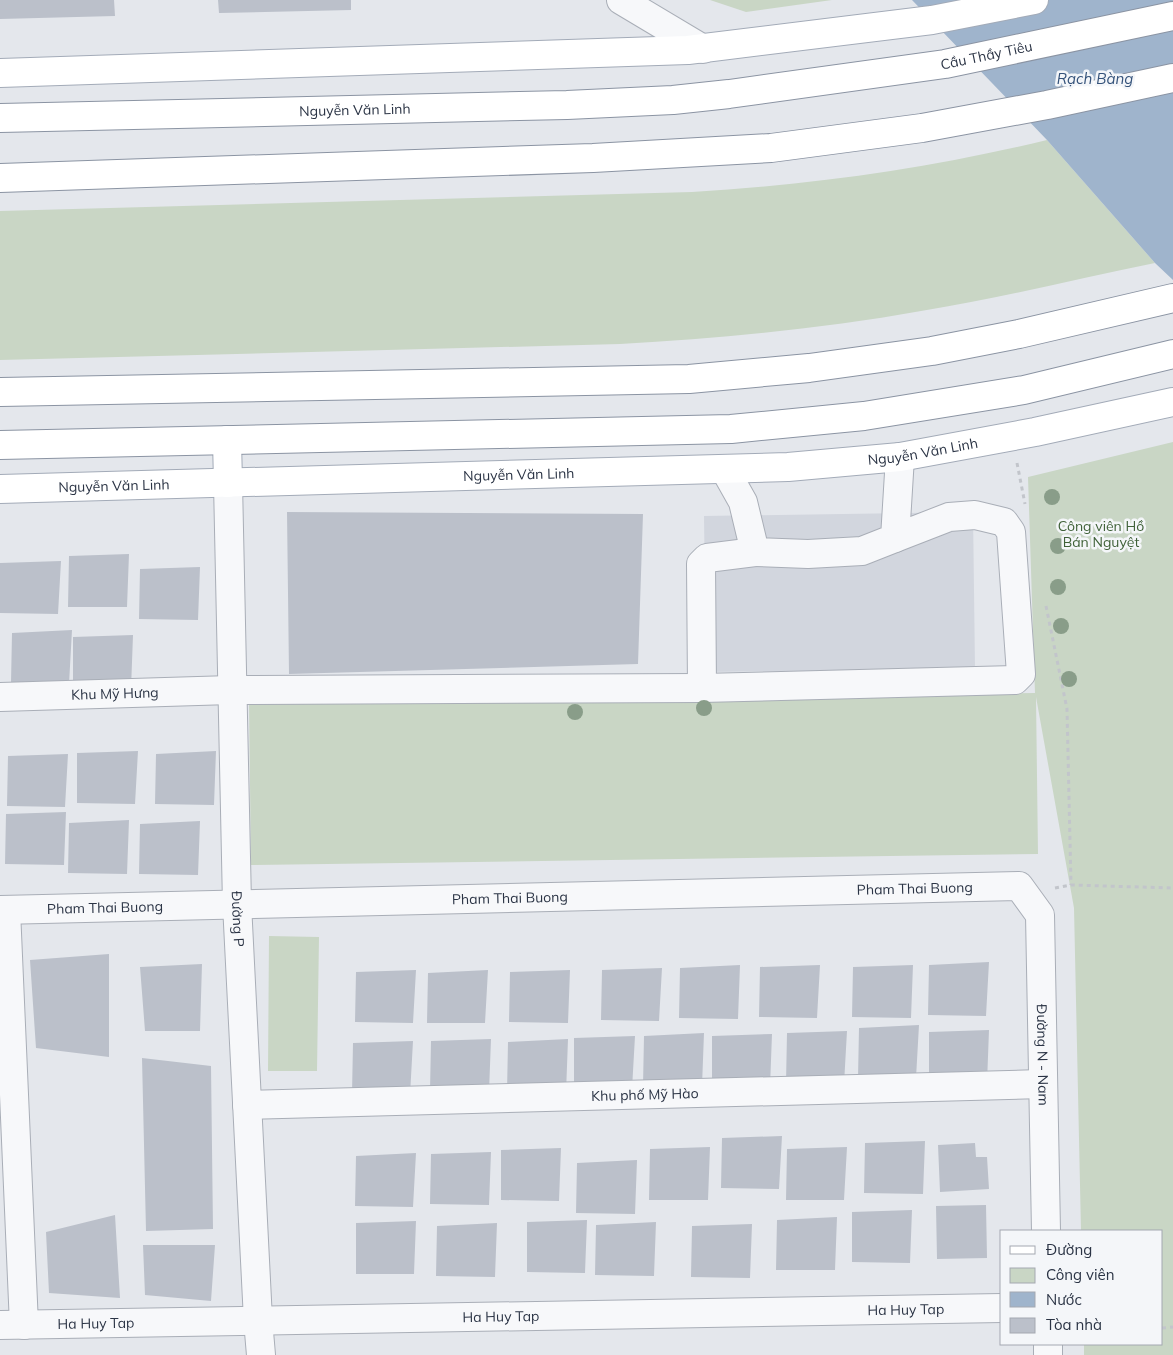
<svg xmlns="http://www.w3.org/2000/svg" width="1173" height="1355" viewBox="0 0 1173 1355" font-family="Mulish,sans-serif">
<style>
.built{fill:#d2d6de}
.green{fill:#c9d6c5}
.water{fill:#9fb4cc}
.building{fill:#bbc0ca}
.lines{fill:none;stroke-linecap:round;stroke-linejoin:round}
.minor-casing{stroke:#a9aeb7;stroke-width:30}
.major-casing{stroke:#a3abb8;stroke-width:30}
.highway-casing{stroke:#8b94a3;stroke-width:30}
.path{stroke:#c2c5cb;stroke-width:3;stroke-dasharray:4 4;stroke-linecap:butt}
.minor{stroke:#f7f8fa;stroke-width:28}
.major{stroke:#fff;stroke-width:28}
.highway{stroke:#fff;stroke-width:28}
.tree{fill:#899d89}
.labels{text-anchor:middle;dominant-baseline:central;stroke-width:5;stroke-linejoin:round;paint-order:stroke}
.street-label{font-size:14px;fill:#2b3445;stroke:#f4f6f9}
.park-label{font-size:14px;fill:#3f6138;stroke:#f4f6f9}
.water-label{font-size:15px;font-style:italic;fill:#34527a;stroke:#f4f6f9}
</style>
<rect width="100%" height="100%" fill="#e4e7ec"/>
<path class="built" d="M973,512L975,669L706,672L704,516Z"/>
<path class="green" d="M710,0H832L746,12Z
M1047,140L1155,263C1077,279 1000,298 921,311C822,329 721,338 620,344L0,360V211L692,192C812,185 930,168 1047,140Z
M1173,442V1355H1084V1344H1162V1231H1081L1074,908L1036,697L1038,854L251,865L249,703L1035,693L1028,477Z
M269,936L319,937L317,1071H268Z"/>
<path class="water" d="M912,0H1173V280L1155,263L1047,140Z"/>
<path class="building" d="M0,0H114L115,16L0,19Z
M218,0H351V10L219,13Z
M287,512L643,514L638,664L289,674Z
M129,554L127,607H68L69,556Z
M61,561L58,614L0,613V563Z
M200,567L198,620L139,619L140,569Z
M72,630L69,684L11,683L12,633Z
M133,635L131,689L73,688V637Z
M138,751L135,804L77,803V753Z
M216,751L214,805L155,804L156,754Z
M68,754L65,807L7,806L8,756Z
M66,812L64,865L5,864L6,814Z
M129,820L127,874L68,873L69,823Z
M200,821L198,875L139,874L140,824Z
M109,954V1057L36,1048L30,960Z
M989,962L986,1016L928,1015L929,965Z
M202,964L200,1031H145L140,967Z
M740,965L738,1019L679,1018L680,968Z
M820,965L817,1018L759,1017L760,967Z
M913,965L911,1018L852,1017L853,967Z
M662,968L659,1021L601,1020L602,970Z
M416,970L413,1023L355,1022L356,972Z
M488,970L485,1023H427L428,973Z
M570,970L568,1023L509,1022L510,972Z
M919,1025L916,1078H858L859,1028Z
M989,1030L987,1083L929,1082V1032Z
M847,1031L844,1084L786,1083L787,1033Z
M704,1033L702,1086H643L644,1036Z
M772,1034L770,1087L712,1086V1036Z
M635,1036L632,1089L574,1088V1038Z
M491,1039L489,1092L430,1091L431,1041Z
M568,1039L566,1093L507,1092L508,1042Z
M413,1041L410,1095L352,1094L353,1043Z
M142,1058L211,1066L213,1229L146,1231Z
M782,1136L779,1189L721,1188L722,1138Z
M925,1141L923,1194L864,1193L865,1143Z
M975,1143L976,1157H987L989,1189L940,1192L938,1145Z
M710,1147L708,1200H649L650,1149Z
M847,1147L844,1200H786L787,1149Z
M561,1148L559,1201L501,1200V1150Z
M491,1152L489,1205L430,1204L431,1154Z
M416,1153L413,1207L355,1206L356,1156Z
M637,1160L635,1214L576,1213L577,1163Z
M986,1205L987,1258L937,1259L936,1206Z
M912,1210L910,1263L852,1262V1212Z
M115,1215L120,1298L49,1293L46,1232Z
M837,1217L835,1270H776L777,1220Z
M587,1220L585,1273L527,1272V1222Z
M416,1221L414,1274H356V1223Z
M656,1222L654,1276L595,1275L596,1225Z
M497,1223L495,1277L436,1276L437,1226Z
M752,1224L750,1278L691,1277L692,1226Z
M143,1245H215L211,1301L145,1295Z"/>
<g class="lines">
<g class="minor-casing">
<g id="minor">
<path d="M621,0L703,49"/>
<path d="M725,470L743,502L755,552L808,554L862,551L895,538L900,457"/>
<path id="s1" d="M228,483L237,904L258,1320L261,1355"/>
<path d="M702,688L701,564L707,558L755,552"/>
<path id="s2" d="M0,697L231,690L702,688L1015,680L1021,674L1011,532L1004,522L975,515L949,517L895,538"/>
<path id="s3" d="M0,910L1019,886L1040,915L1046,1231"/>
<path d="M6,910L24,1325"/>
<path id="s4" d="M247,1105L1042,1084"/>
<path id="s5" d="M0,1325L1002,1308"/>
<path d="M1048,1355V1344"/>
</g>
</g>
<g class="major-casing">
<g id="major">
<path d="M0,73L688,50L932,20L1034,0"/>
<path d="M227,440L228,483"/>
<path id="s6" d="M0,489L788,467L900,457L1035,432L1173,402"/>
</g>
</g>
<g class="highway-casing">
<g id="highway">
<path id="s7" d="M0,118L567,105L673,100L729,94L945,64L1173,16"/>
<path d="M0,178L593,158L771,148L922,128L1047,105L1173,78"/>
<path d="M0,392L689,379L809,368L932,351L1019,334L1173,298"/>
<path d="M0,445L731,429L864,416L1024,390L1173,354"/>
</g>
</g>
<path class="path" d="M1017,463L1025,504
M1046,606L1067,709L1071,885
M1055,888L1071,885L1173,888
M1162,1328L1173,1327"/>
<use href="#minor" class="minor"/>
<use href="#major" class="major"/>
<use href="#highway" class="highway"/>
</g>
<g class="tree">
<circle cx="1052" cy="497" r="8"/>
<circle cx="1058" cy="546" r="8"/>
<circle cx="1058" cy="587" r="8"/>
<circle cx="1061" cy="626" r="8"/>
<circle cx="1069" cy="679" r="8"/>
<circle cx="704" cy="708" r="8"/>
<circle cx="575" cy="712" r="8"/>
</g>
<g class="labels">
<g class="street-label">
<text stroke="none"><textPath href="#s7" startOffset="990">Cầu Thầy Tiêu</textPath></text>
<text stroke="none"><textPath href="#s7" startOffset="355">Nguyễn Văn Linh</textPath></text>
<text stroke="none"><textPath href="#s6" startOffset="924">Nguyễn Văn Linh</textPath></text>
<text stroke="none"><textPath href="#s6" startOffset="519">Nguyễn Văn Linh</textPath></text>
<text stroke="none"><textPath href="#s6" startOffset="114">Nguyễn Văn Linh</textPath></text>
<text stroke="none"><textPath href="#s2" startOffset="115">Khu Mỹ Hưng</textPath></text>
<text stroke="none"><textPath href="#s3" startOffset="915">Pham Thai Buong</textPath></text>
<text stroke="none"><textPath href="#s3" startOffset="510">Pham Thai Buong</textPath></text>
<text stroke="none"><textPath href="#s3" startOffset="105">Pham Thai Buong</textPath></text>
<text stroke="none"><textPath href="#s1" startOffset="436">Đường P</textPath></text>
<text stroke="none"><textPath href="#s3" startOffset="1195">Đường N - Nam</textPath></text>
<text stroke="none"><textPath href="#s4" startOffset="398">Khu phố Mỹ Hào</textPath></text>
<text stroke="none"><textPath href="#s5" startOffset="906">Ha Huy Tap</textPath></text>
<text stroke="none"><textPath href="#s5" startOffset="501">Ha Huy Tap</textPath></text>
<text stroke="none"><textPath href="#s5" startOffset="96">Ha Huy Tap</textPath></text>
</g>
<g class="park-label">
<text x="1101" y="526">Công viên Hồ<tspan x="1101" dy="16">Bán Nguyệt</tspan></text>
</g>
<g class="water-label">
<text x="1095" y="78">Rạch Bàng</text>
</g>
</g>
<rect x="1000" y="1230" width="162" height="115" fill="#f4f6f9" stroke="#a4a8b1"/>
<rect x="1010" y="1246" width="25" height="8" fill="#ffffff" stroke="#a4a8b1"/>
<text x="1046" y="1255" font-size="15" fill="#2b3445">Đường</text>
<rect x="1010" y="1268" width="25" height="15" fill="#c9d6c5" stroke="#a4a8b1"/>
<text x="1046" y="1280" font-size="15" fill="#2b3445">Công viên</text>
<rect x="1010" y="1292" width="25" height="15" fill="#9fb4cc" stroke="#a4a8b1"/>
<text x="1046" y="1305" font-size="15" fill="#2b3445">Nước</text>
<rect x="1010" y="1318" width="25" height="15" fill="#bbc0ca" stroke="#a4a8b1"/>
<text x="1046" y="1330" font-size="15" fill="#2b3445">Tòa nhà</text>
</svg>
